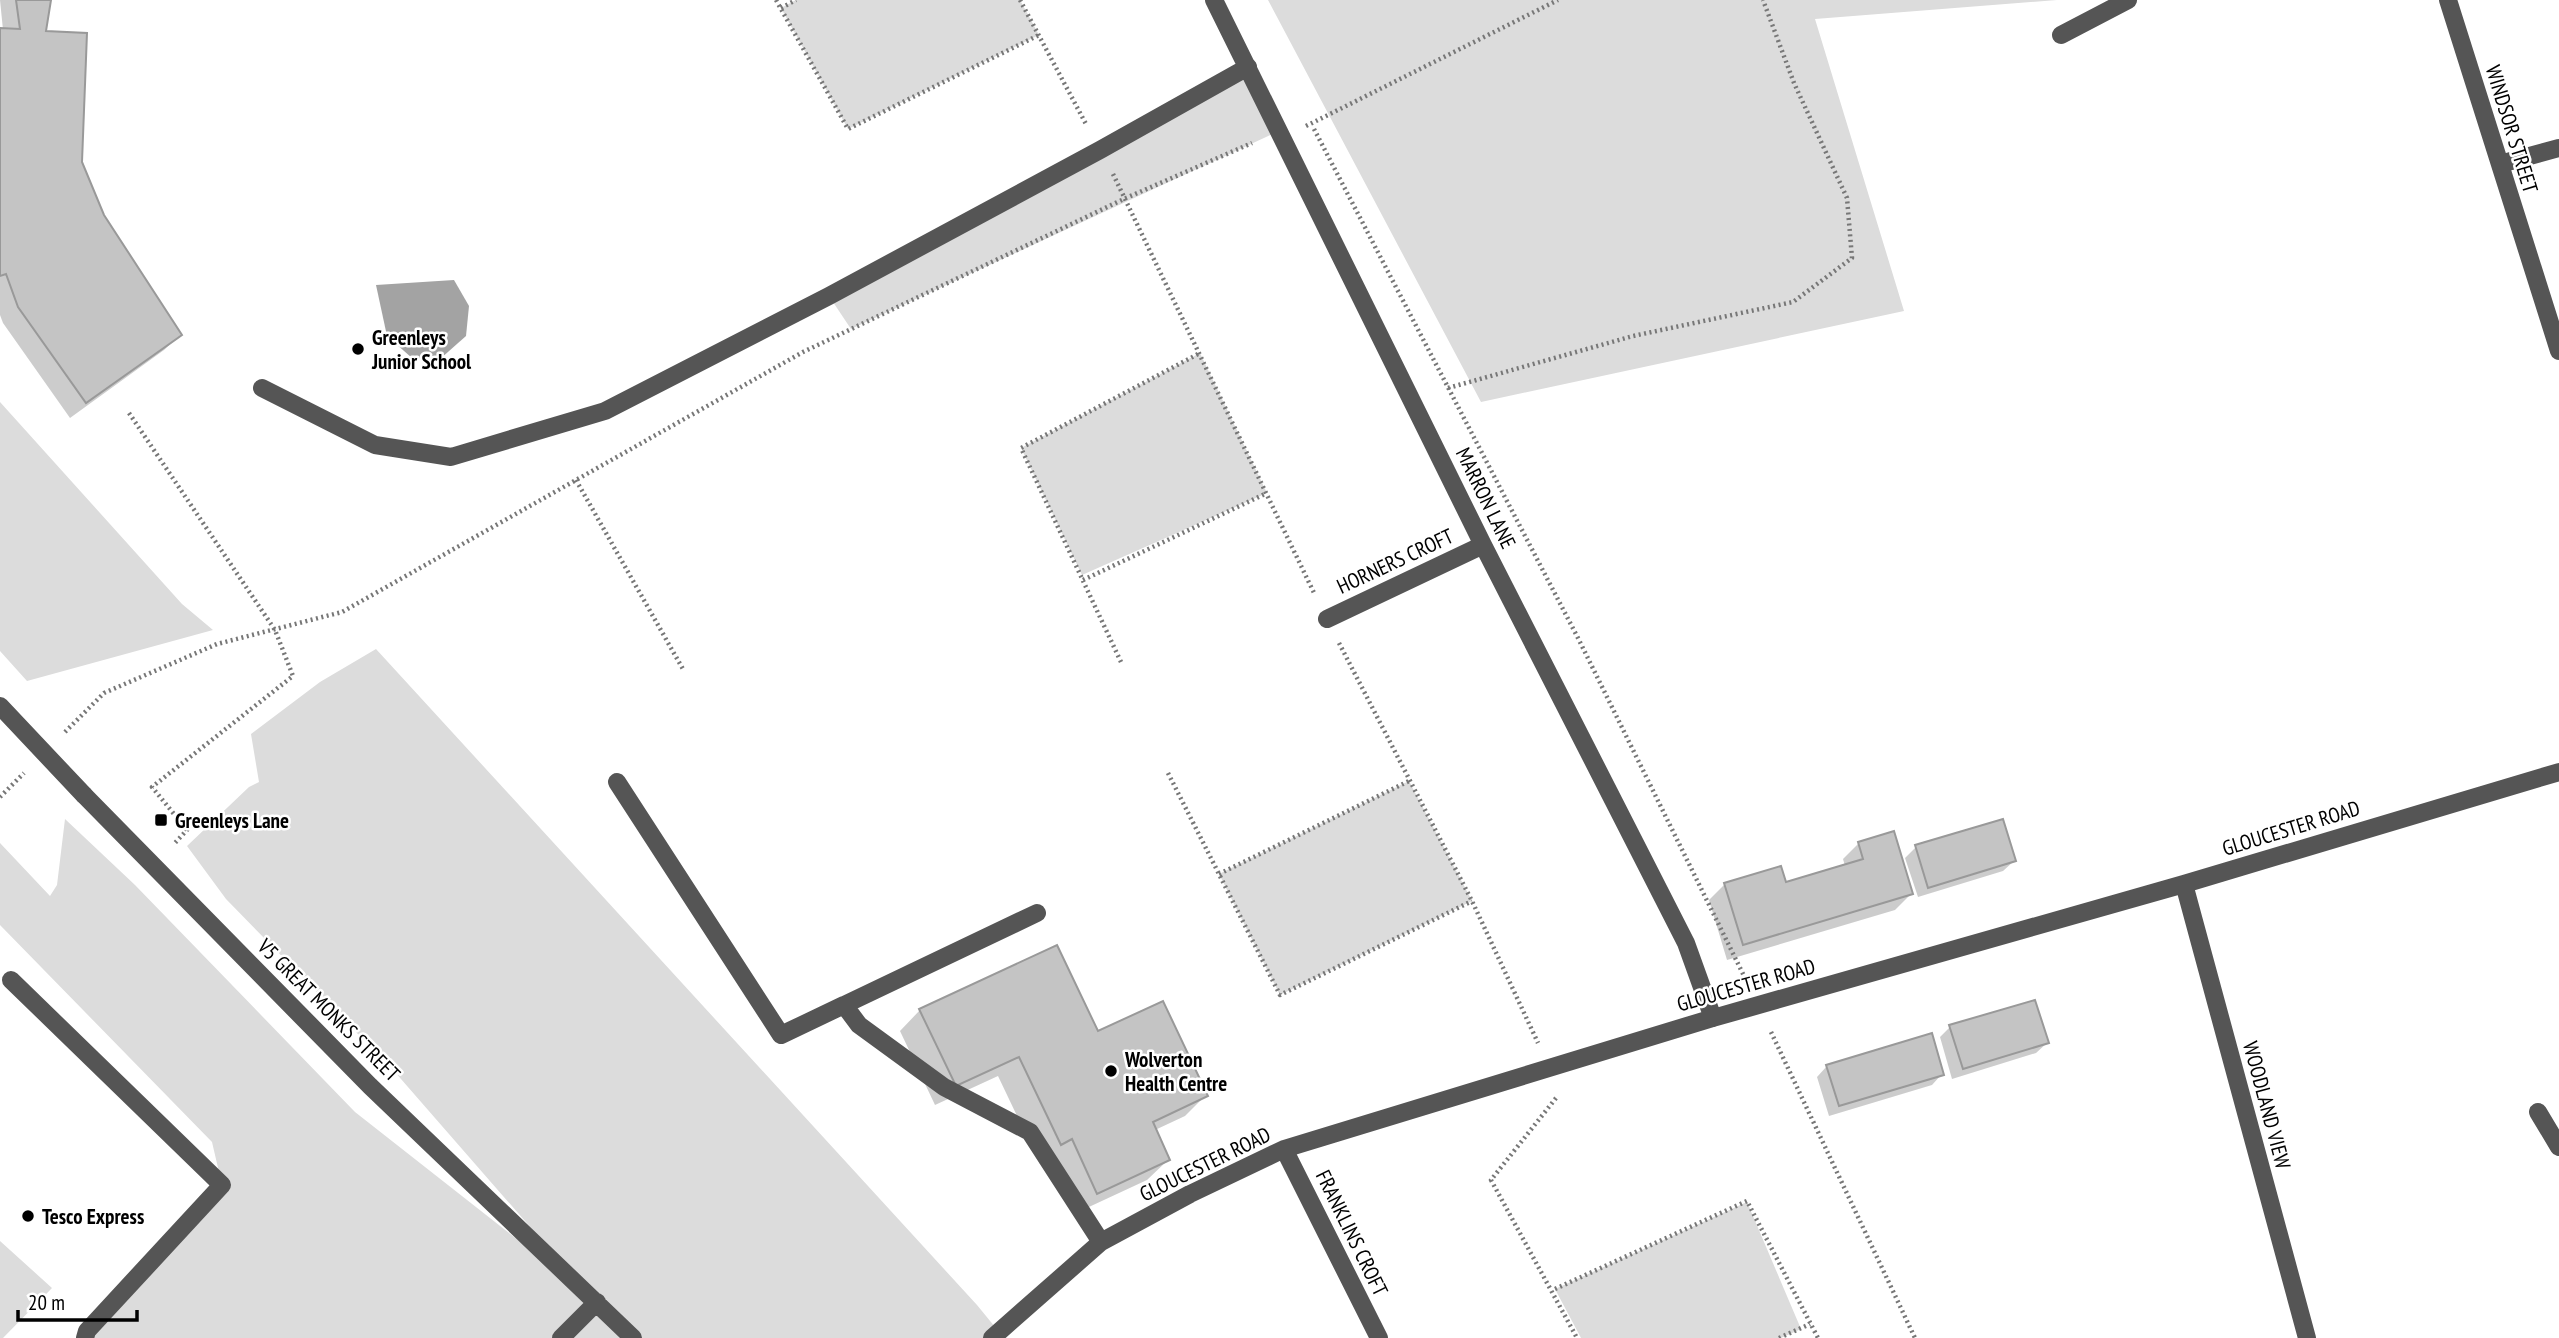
<svg xmlns="http://www.w3.org/2000/svg" width="2559" height="1338" viewBox="0 0 2559 1338" font-family="'PT Sans Narrow',sans-serif">
<style>
.green{fill:#dcdcdc}
.water{fill:#a3a3a3}
.shadow{fill:#0003}
.building{fill:#c4c4c4;stroke:#999;stroke-width:2}
.lines{fill:none;stroke-linecap:round;stroke-linejoin:round}
.path{stroke:#777;stroke-width:4.5;stroke-dasharray:2 3.5;stroke-linecap:butt}
.minor{stroke:#555;stroke-width:18}
.minor-bridge{stroke:#555;stroke-width:18}
.poi-dot{fill:#000;stroke:#fff;stroke-width:2.5}
.labels{text-anchor:middle;dominant-baseline:central;stroke-width:5;stroke-linejoin:round;paint-order:stroke}
.street-label{font-size:21px;fill:#000;stroke:#fff}
.poi-label{font-size:21px;font-weight:bold;fill:#000;stroke:#fff;text-anchor:start}
</style>
<rect width="100%" height="100%" fill="#fff"/>
<path class="green" d="M796,0H1020L1039,35L848,129L781,8Z
M1268,0H2057L1815,19L1904,311L1481,402Z
M1248,67L1279,131L851,329L829,296Z
M1200,353L1267,493L1082,575L1021,448Z
M0,402L182,604L213,630L27,681L0,651Z
M376,649L977,1305L1004,1338H85L222,1185L212,1142L0,925V843L50,896L57,885L65,819L135,885L355,1112L593,1299L394,1071L226,899L187,846L249,787L259,782L251,734L320,682Z
M1409,781L1472,901L1280,995L1219,874Z
M1747,1202L1801,1329L1781,1338H1581L1555,1289Z
M0,1241L52,1288L3,1338H0Z"/>
<path class="water" d="M454,280L469,306L466,336L440,359L412,358L387,336L376,285Z"/>
<path class="shadow" d="M0,0H49L44,33L81,162L102,216L180,335L164,350L70,418L3,323L0,315V30H3Z
M1859,843L1911,894L1895,910L1727,960L1709,900L1725,884L1785,885L1845,866L1843,859Z
M1916,847L2014,861L2003,871L1918,897L1905,858Z
M920,1010L1097,1033L1206,1095L1185,1116L1155,1130L1168,1160L1147,1180L1076,1213L1051,1159L1040,1164L998,1076L935,1105L900,1031Z
M1950,1027L2047,1043L2036,1053L1952,1079L1940,1037Z
M1827,1066L1942,1074L1932,1085L1829,1116L1817,1077Z"/>
<path class="building" d="M16,0H51L46,31L87,33L82,162L104,215L182,335L86,403L18,307L6,274L0,276V28L20,29Z
M2003,819L2016,861L1928,888L1915,845Z
M1894,831L1913,894L1743,945L1724,883L1781,866L1786,882L1863,859L1858,842Z
M1057,945L1098,1031L1163,1001L1208,1096L1153,1122L1170,1160L1097,1194L1072,1139L1061,1145L1019,1057L956,1086L919,1009Z
M2035,1000L2049,1043L1963,1069L1949,1025Z
M1932,1033L1944,1075L1839,1106L1826,1065Z"/>
<g class="lines">
<path class="path" d="M776,0L848,129L1039,35
M1020,0L1087,126
M781,8L796,0
M1306,126L1558,0
M1314,129L1579,640L1746,980
M1113,174L1315,595
M1448,388L1633,336L1793,302L1852,258L1847,198L1794,83L1763,0
M129,413L275,630L293,676L152,787L187,830L174,844
M576,480L684,671
M1083,580L1267,493
M1339,643L1472,901L1538,1043
M1121,662L1021,448L1200,353
M65,732L104,693L217,644L342,612L803,352L1126,198L1252,143
M1168,773L1280,995L1472,901
M0,797L24,773
M1219,874L1409,781
M1771,1032L1915,1338
M1556,1098L1491,1180L1577,1338
M1555,1289L1747,1201L1818,1338
M1779,1338L1810,1324"/>
<path class="minor" d="M1214,0L1483,545L1686,943L1713,1018
M2448,0L2559,351
M2061,35L2128,0
M2500,164L2559,148
M262,388L375,445L451,457L605,411L829,296L1100,150L1248,67
M1327,619L1483,545
M617,782L781,1035L844,1005
M84,795L370,1086L633,1338
M2184,884L2307,1338
M1037,913L844,1005L859,1025L944,1087L1030,1132L1101,1242
M11,980L222,1185L87,1331L85,1338
M2538,1112L2559,1147
M1284,1149L1379,1338
M561,1338L597,1302
M992,1338L1101,1242L1190,1194L1284,1149L1713,1018L2184,884L2559,772"/>
<path class="minor-bridge" d="M0,706L84,795"/>
</g>
<g class="poi-dot">
<circle cx="358" cy="349" r="7"/>
<rect x="154" y="813" width="14" height="14" rx="3.5"/>
<circle cx="1111" cy="1071" r="7"/>
<circle cx="28" cy="1216" r="7"/>
</g>
<g class="labels">
<g class="street-label">
<text transform="translate(2512 129) rotate(73)">WINDSOR STREET</text>
<text transform="translate(1486 498) rotate(64)">MARRON LANE</text>
<text transform="translate(1395 561) rotate(-25)">HORNERS CROFT</text>
<text transform="translate(2291 828) rotate(-17)">GLOUCESTER ROAD</text>
<text transform="translate(1746 985) rotate(-16)">GLOUCESTER ROAD</text>
<text transform="translate(329 1010) rotate(45)">V5 GREAT MONKS STREET</text>
<text transform="translate(2267 1105) rotate(75)">WOODLAND VIEW</text>
<text transform="translate(1205 1164) rotate(-26)">GLOUCESTER ROAD</text>
<text transform="translate(1352 1233) rotate(64)">FRANKLINS CROFT</text>
</g>
<g class="poi-label">
<text x="372" y="337">Greenleys<tspan x="372" dy="24">Junior School</tspan></text>
<text x="175" y="820">Greenleys Lane</text>
<text x="1125" y="1059">Wolverton<tspan x="1125" dy="24">Health Centre</tspan></text>
<text x="42" y="1216">Tesco Express</text>
</g>
</g>
<path d="M18 1310v10h119v-10" fill="none" stroke="#000000" stroke-width="3.5"/>
<text x="28" y="1310" font-size="21" fill="#000000" stroke="#ffffff" stroke-width="5" paint-order="stroke">20 m</text>
</svg>
